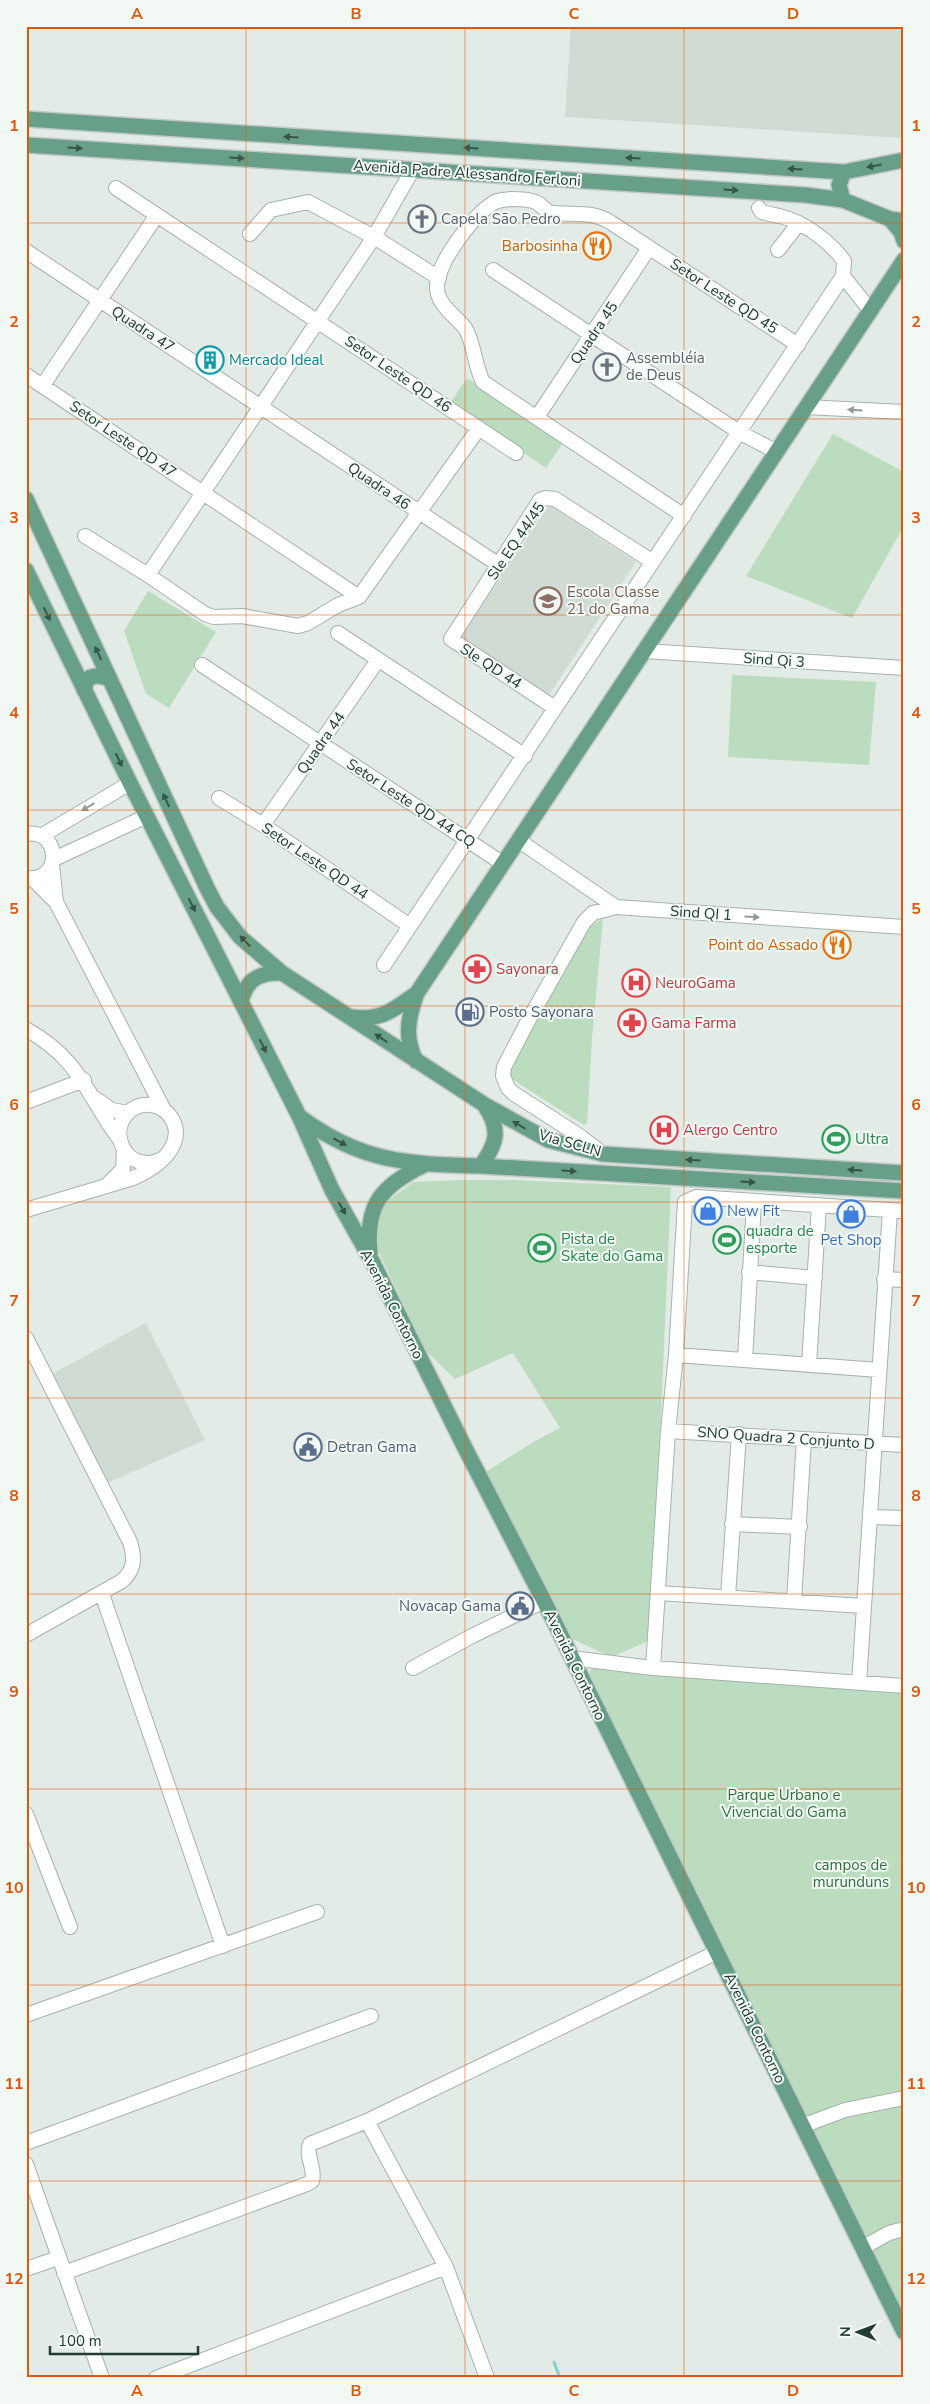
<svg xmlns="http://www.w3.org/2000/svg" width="930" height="2404" viewBox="0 0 930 2404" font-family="'Nunito Sans',sans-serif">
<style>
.built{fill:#d0dbd4}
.green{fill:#bbdcbf}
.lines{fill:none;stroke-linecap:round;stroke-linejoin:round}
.stream{stroke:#8ccece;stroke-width:3}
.minor-casing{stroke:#a5b3ab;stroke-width:16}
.major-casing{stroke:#c1c8c5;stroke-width:18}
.minor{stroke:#fff;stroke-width:14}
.major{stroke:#689f88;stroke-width:15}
.oneway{fill:#345547}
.oneway2{fill:#919e98}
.grid{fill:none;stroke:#de580e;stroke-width:1;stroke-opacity:0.55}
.labels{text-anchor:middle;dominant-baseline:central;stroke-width:4;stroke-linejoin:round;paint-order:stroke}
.street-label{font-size:15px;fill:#233c31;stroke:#f2f8f4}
.worship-label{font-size:15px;fill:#5b616d;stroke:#f2f8f4;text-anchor:start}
.food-label{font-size:15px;fill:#c56008;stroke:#f2f8f4;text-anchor:end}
.culture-label{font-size:15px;fill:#0d838f;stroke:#f2f8f4;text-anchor:start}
.education-label{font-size:15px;fill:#785e54;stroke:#f2f8f4;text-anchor:start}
.health-label{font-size:15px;fill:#be3a42;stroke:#f2f8f4;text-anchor:start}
.service-label{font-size:15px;fill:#4e5e75;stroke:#f2f8f4;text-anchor:start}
.leisure-label{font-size:15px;fill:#27864d;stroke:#f2f8f4;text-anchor:start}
.shop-label{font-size:15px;fill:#366cbe;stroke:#f2f8f4;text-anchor:start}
.park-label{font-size:15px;fill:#2e713d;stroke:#f2f8f4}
.neatline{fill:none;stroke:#de580e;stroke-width:2}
.grid-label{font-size:16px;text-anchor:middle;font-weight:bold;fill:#de580e}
</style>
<rect width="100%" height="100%" fill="#e2ebe5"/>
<path class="built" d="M571,26H904V138L565,117Z
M549,505L636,562L547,698L460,639Z
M146,1323L205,1440L105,1484L50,1375Z"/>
<path class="green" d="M467,378L563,443L546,468L450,403Z
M833,434L904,472V526L852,618L746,576Z
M148,591L216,632L169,708L146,694L124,631Z
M732,675L876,682L869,765L728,757Z
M603,918L592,1038L587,1123L584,1125L507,1076L538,1010L582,932Z
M462,1180H513L671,1187L651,1640L611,1657L568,1637L486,1472L535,1441L560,1428L513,1353L455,1379L426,1351L375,1244L377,1209L413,1182Z
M599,1667L904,1690V2316L589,1681L590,1670Z"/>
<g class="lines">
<path class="stream" d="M554,2362L560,2378"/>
<g class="minor-casing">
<path id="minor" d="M116,188L516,453
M250,234L271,210L308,202L374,237L439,278
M778,250L799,223
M26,251L499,565
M493,270L739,432L775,451
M843,276L870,310
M26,375L359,597
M43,385L157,215
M806,407L904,412
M537,417L649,248
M684,516L483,382C475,367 473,339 465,328C455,315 436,305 437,285C439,260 474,214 495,202C499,200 505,200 510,199C518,199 533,199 539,204C545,209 547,213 555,213C576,215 592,211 610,222L798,345
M85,536L148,575L374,237L413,169
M148,575L205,614L214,617L242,616L298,626L308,623L338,605L359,597L479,428
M338,633L525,756
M645,651L904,668
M202,665L502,863
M555,708L451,639L540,500L545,498L555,499L653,562
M219,798L263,825L410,926
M263,825L378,660
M26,834C60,828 64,882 26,878
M41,836L130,783
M518,840L616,907L904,927
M54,859L147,816
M52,865L56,902
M33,879L56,902L164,1110
M384,965L843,276L844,261C832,244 809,226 789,219C780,215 771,215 762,212L759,208
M26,1029C82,1061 85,1093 120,1140
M96,1099L112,1110L128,1113
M26,1102L84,1080
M602,1153L581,1137L513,1093L508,1088L503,1076L504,1067L528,1021L584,922L593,913L616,907
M108,1184L123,1169L124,1150
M26,1210L133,1178C218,1140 155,1081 126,1115C111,1133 123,1162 147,1163C152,1163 158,1161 162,1159
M749,1272L815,1278
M884,1279L904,1280
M26,1338L130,1542C135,1558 135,1569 122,1581L26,1635
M676,1355L879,1370
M745,1360L754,1202
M809,1365L819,1205
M668,1431L904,1445
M871,1517L904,1518
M732,1524L800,1527
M658,1593L863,1606
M102,1594L223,1946
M728,1597L739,1434
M794,1601L804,1439
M571,1658L653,1668L904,1686
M413,1668L472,1636L544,1601
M653,1668L668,1431L676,1355L685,1202L696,1197L904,1211
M859,1683L890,1210
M26,1814L70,1927
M26,2015L317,1912
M367,2121L446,2267L487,2378
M802,2126L845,2110L904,2098
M26,2143L371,2016
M26,2164L102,2378
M862,2248L889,2233L904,2229
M26,2269L58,2258
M64,2273L307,2184L312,2181C316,2168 305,2157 310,2144L367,2121L717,1952
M156,2378L446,2267"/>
</g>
<g class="major-casing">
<path id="major" d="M26,119L844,172L904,160
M26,145L806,195L843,200L890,219L904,221
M843,200L839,185L844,172
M890,219L901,232L904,241
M26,499L208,890L217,907L240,937L282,973L485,1105L548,1140L603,1154L904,1173
M26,570L130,783L299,1116L332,1190L373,1263L465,1448L544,1601L904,2332
M84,690L87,679C96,674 101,676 110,679
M241,1002C246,979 260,972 282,973
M351,1017C382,1021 393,1010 417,993
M416,1061C404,1037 408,1018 417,993L904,260
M300,1117C362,1163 408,1164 481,1166L904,1191
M481,1166C497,1143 501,1130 485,1106
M370,1253C365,1205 381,1186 424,1165"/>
</g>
<use href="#minor" class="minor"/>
<use href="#major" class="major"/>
</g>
<defs><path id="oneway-solid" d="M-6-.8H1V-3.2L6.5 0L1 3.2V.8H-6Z" transform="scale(1.25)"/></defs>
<g class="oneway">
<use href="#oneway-solid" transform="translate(291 137) rotate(-176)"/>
<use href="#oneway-solid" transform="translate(75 148) rotate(4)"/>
<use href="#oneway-solid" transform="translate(471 148) rotate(-176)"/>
<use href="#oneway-solid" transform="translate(237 158) rotate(4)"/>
<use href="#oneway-solid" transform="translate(633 158) rotate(-176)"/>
<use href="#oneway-solid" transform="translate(874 166) rotate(169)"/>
<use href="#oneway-solid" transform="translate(795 169) rotate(-176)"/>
<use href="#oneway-solid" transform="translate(731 190) rotate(4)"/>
<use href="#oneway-solid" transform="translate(47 614) rotate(64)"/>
<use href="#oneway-solid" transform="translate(98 653) rotate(-115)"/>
<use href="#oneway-solid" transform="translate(119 760) rotate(64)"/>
<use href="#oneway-solid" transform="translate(166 800) rotate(-115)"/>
<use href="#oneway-solid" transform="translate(192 905) rotate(63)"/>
<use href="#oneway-solid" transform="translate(245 941) rotate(-134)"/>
<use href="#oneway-solid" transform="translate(381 1038) rotate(-147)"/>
<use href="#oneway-solid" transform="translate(263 1046) rotate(64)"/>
<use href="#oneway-solid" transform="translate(519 1125) rotate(-150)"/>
<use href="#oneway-solid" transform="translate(340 1142) rotate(28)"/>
<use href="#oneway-solid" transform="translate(693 1160) rotate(-176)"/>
<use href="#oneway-solid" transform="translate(855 1170) rotate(-176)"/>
<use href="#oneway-solid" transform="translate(569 1171) rotate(3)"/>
<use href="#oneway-solid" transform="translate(748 1182) rotate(4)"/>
<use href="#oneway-solid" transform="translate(342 1208) rotate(61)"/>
</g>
<g class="oneway2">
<use href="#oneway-solid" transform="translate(855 410) rotate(-177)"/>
<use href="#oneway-solid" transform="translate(88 807) rotate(149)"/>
<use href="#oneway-solid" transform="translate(752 917) rotate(4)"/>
</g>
<path class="grid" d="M246,26V2378M465,26V2378M684,26V2378M26,223H904M26,419H904M26,615H904M26,810H904M26,1006H904M26,1202H904M26,1398H904M26,1594H904M26,1789H904M26,1985H904M26,2181H904"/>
<defs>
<g id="church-ring" transform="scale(1.4375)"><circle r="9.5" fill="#f2f8f4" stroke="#6b7280" stroke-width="1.5"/><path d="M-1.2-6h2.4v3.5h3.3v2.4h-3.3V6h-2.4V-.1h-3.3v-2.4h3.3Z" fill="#6b7280"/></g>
<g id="restaurant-ring" transform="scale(1.4375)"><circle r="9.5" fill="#f2f8f4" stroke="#e8710a" stroke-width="1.5"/><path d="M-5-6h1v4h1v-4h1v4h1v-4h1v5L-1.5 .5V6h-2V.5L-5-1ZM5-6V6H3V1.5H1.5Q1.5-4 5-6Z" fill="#e8710a"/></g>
<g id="building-ring" transform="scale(1.4375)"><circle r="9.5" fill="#f2f8f4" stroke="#0f9aa8" stroke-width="1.5"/><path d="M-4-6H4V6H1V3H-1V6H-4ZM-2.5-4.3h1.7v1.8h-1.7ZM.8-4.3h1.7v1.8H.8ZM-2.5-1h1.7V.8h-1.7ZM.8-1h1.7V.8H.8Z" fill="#0f9aa8"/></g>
<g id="school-ring" transform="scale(1.4375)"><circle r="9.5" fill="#f2f8f4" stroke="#8d6e63" stroke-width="1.5"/><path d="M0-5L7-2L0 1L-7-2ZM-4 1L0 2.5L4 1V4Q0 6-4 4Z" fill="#8d6e63"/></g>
<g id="pharmacy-ring" transform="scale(1.4375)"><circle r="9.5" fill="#f2f8f4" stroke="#e0444e" stroke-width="1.5"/><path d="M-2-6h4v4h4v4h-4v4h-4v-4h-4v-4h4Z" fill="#e0444e"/></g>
<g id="hospital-ring" transform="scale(1.4375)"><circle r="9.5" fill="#f2f8f4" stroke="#e0444e" stroke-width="1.5"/><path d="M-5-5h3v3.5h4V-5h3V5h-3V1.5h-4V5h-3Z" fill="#e0444e"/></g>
<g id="fuel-ring" transform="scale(1.4375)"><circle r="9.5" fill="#f2f8f4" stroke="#5c6f8a" stroke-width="1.5"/><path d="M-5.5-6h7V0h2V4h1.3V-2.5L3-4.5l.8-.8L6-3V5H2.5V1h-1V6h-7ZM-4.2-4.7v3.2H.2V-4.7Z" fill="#5c6f8a"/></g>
<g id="stadium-ring" transform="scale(1.4375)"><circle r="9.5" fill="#f2f8f4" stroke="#2e9e5b" stroke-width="1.5"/><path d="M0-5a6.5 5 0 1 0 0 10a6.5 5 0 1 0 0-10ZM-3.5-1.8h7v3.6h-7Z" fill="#2e9e5b"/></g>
<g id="shop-ring" transform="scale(1.4375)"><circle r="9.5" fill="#f2f8f4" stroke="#3f7fe0" stroke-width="1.5"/><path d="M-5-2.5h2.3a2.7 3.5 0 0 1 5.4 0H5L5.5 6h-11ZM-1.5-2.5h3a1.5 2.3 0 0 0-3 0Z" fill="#3f7fe0"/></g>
<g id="civic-ring" transform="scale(1.4375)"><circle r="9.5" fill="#f2f8f4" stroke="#5c6f8a" stroke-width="1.5"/><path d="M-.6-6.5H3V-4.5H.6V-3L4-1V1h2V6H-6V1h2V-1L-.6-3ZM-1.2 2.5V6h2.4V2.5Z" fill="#5c6f8a"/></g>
</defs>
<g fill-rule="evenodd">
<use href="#church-ring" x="422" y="219"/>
<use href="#restaurant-ring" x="597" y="246"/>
<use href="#building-ring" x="210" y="360"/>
<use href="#church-ring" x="607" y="367"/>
<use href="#school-ring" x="548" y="601"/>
<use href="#restaurant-ring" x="837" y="945"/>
<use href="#pharmacy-ring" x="477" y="969"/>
<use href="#hospital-ring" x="636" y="983"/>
<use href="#fuel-ring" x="470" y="1012"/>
<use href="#pharmacy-ring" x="632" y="1023"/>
<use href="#hospital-ring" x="664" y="1130"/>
<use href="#stadium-ring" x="836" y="1139"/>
<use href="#shop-ring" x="708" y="1211"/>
<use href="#shop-ring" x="851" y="1214"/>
<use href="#stadium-ring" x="727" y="1240"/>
<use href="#stadium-ring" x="542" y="1248"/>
<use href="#civic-ring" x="308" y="1447"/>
<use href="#civic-ring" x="520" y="1606"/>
</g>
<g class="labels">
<g class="street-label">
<text transform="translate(467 173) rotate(4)">Avenida Padre Alessandro Ferloni</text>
<text transform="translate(724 296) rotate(33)">Setor Leste QD 45</text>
<text transform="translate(143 329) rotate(33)">Quadra 47</text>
<text transform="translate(594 333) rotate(-56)">Quadra 45</text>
<text transform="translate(398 374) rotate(34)">Setor Leste QD 46</text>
<text transform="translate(123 439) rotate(34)">Setor Leste QD 47</text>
<text transform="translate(379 486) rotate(34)">Quadra 46</text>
<text transform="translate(516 541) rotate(-56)">Sle EQ 44/45</text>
<text transform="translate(774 660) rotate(4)">Sind Qi 3</text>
<text transform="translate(491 666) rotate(33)">Sle QD 44</text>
<text transform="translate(321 743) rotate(-55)">Quadra 44</text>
<text transform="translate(411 803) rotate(33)">Setor Leste QD 44 CQ</text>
<text transform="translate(315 861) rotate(34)">Setor Leste QD 44</text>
<text transform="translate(701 913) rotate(4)">Sind QI 1</text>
<text transform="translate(570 1143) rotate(16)">Via SCLN</text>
<text transform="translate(392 1304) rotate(63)">Avenida Contorno</text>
<text transform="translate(786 1438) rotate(4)">SNO Quadra 2 Conjunto D</text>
<text transform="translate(575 1665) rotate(64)">Avenida Contorno</text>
<text transform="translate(755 2028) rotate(64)">Avenida Contorno</text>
</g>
<g class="worship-label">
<text x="441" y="219">Capela São Pedro</text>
<text x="626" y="358">Assembléia<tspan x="626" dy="17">de Deus</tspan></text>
</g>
<g class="food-label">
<text x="578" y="246">Barbosinha</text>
<text x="818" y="945">Point do Assado</text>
</g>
<g class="culture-label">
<text x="229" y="360">Mercado Ideal</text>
</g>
<g class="education-label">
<text x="567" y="592">Escola Classe<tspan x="567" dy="17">21 do Gama</tspan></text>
</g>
<g class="health-label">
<text x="496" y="969">Sayonara</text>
<text x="655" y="983">NeuroGama</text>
<text x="651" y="1023">Gama Farma</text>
<text x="683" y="1130">Alergo Centro</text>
</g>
<g class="service-label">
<text x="489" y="1012">Posto Sayonara</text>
<text x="327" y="1447">Detran Gama</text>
<text x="501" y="1606" text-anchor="end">Novacap Gama</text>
</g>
<g class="leisure-label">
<text x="855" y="1139">Ultra</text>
<text x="746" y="1231">quadra de<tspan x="746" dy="17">esporte</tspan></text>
<text x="561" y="1239">Pista de<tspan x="561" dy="17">Skate do Gama</tspan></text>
</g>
<g class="shop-label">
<text x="727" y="1211">New Fit</text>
<text x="851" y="1240" text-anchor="middle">Pet Shop</text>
</g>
<g class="park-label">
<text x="784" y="1795">Parque Urbano e<tspan x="784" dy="17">Vivencial do Gama</tspan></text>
<text x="851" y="1865">campos de<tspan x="851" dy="17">murunduns</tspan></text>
</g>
</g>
<rect width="930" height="2404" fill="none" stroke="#f2f8f4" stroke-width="55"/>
<g transform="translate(858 2332) rotate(271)" stroke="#f2f8f4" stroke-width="4" paint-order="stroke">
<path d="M0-4L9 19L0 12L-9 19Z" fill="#233c31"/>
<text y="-8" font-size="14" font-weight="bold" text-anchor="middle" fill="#233c31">N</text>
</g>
<path d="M50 2346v8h148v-8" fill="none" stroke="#233c31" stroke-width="2.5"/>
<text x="58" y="2346" font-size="15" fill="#233c31" stroke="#f2f8f4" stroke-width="4" paint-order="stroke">100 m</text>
<rect x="28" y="28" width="874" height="2348" class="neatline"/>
<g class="grid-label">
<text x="137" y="19">A</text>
<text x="356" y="19">B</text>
<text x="574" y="19">C</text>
<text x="793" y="19">D</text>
<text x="14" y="131">1</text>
<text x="916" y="131">1</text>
<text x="14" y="327">2</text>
<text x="916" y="327">2</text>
<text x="14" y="523">3</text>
<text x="916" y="523">3</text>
<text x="14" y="718">4</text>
<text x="916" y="718">4</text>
<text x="14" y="914">5</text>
<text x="916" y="914">5</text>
<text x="14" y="1110">6</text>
<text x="916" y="1110">6</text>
<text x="14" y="1306">7</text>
<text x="916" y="1306">7</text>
<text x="14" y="1501">8</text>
<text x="916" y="1501">8</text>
<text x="14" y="1697">9</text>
<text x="916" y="1697">9</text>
<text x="14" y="1893">10</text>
<text x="916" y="1893">10</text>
<text x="14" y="2089">11</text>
<text x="916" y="2089">11</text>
<text x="14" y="2284">12</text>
<text x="916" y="2284">12</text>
<text x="137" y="2396">A</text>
<text x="356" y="2396">B</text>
<text x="574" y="2396">C</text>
<text x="793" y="2396">D</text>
</g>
</svg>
